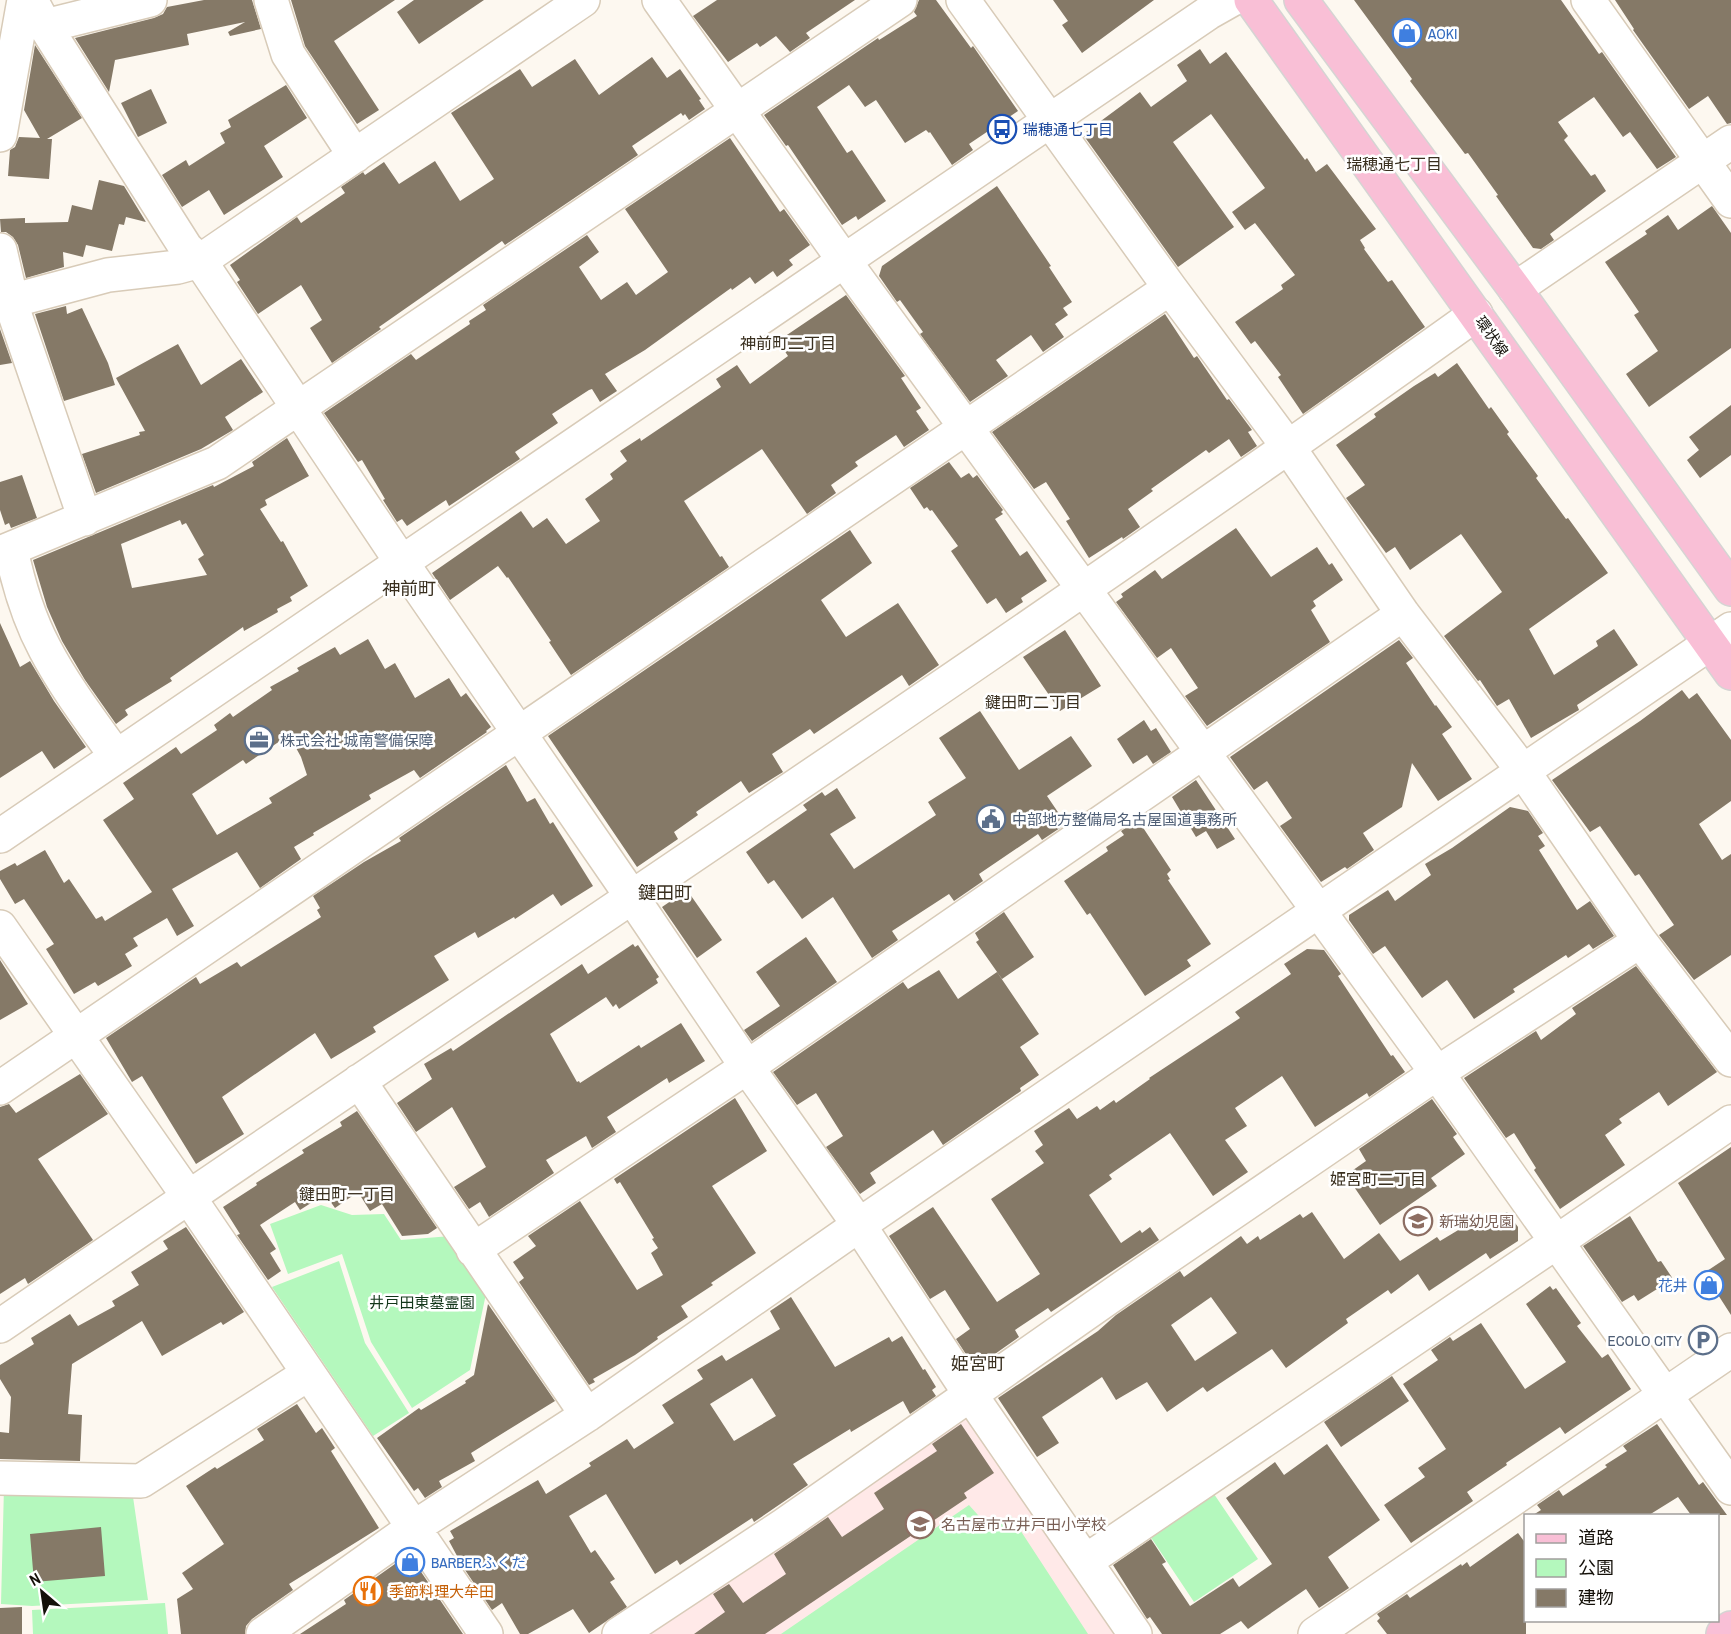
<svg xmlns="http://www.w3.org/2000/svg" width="1731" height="1634" viewBox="0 0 1731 1634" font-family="'Archivo Narrow','Noto Sans JP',sans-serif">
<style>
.education{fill:#ffe9e8}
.green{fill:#b4f8bd}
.building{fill:#857967;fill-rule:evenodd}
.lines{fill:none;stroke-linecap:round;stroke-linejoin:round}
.minor-casing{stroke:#d8cbb8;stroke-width:36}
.major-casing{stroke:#d5d4d3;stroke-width:36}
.minor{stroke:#fff;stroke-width:33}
.major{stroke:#f9bfd6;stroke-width:33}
.labels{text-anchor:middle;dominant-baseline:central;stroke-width:5;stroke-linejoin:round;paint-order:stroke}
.shop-label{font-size:15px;fill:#366cbe;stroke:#fff;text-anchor:start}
.transit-label{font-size:15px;fill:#164399;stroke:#fff;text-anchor:start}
.street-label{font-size:15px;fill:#141009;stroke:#fff}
.service-label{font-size:15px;fill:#4e5e75;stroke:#fff;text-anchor:start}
.education-label{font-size:15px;fill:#785e54;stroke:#fff;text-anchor:start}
.park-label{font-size:15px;fill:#13361a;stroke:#fff}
.food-label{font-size:15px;fill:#c56008;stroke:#fff;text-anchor:start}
.neighbourhood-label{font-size:16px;fill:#392f1f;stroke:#fff}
.quarter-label{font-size:18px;fill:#392f1f;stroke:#fff}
</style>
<rect width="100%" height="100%" fill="#fdf8f0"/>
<path class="education" d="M958,1413L972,1415L1119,1634H632Z"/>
<path class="green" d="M321,1205L352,1215L384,1214L401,1240L451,1236L487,1289L470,1370L412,1408L371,1342L342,1254L288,1274L270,1224Z
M339,1261L365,1343L409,1413L373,1436L272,1287Z
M4,1487L132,1490L148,1600L32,1606L1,1604Z
M1214,1494L1258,1559L1194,1602L1150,1536Z
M969,1505L986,1524L1011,1516L1088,1634H781Z
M165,1603L168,1634H33L32,1610Z"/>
<path class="building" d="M204,0H252L261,29L230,36L228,32L245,22L187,34L189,45L115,60L109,92L75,38L154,18L163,14L167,7Z
M291,0H395L334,41L379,110L357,124L305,46Z
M414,0H484L419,44L397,12Z
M717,0H855L806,33L810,38L790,52L776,36L760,47L757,43L728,62L693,16Z
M919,0H936L971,48L973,46L1018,111L969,144L973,150L952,165L930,132L929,133L926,130L905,143L876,100L865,107L849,85L817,107L847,153L852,150L886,201L858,220L856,216L842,225L788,145L786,146L764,115L878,38L879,40L917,16L914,12Z
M1053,0H1154L1082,53L1062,25L1068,21Z
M1354,0H1561L1599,54L1602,52L1676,157L1657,169L1630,132L1623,137L1594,97L1558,122L1568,136L1564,140L1591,176L1595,174L1606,191L1550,234L1554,240L1541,249L1533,248L1496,196L1498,195L1468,153L1465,154L1410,81L1412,79Z
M1615,0H1731V123L1727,124L1708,96L1689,109L1633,30L1634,29Z
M35,45L82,118L47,139H52L49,179L8,176L10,150L15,147L19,137L40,138L24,110Z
M1200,49L1210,64L1226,52L1305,160L1307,158L1316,172L1327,164L1376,229L1360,240L1365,248L1364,249L1388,282L1392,280L1425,327L1303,414L1278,377L1281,375L1255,341L1251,344L1235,322L1283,289L1281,285L1295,275L1255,223L1245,230L1232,212L1265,188L1211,114L1173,142L1234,227L1178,267L1084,136L1087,133L1086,132L1140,92L1151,107L1187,81L1177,65Z
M652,57L667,78L680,69L701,99L699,100L705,109L689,120L685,114L683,116L681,113L632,146L638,155L505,245L502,241L379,327L381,329L332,363L310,328L322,320L301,285L258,314L237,282L240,280L230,265L297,217L301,223L345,193L341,187L363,172L365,175L384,162L399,184L435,161L460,201L494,179L451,113L520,69L532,87L575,59L599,95Z
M286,85L307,118L264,146L283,177L224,215L209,190L182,207L162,175L186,160L189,166L225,143L220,133L231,127L228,120Z
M151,89L167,123L138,137L121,103Z
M730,138L780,212L784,209L810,245L789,260L793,265L777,277L773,271L755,284L750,277L732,290L731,288L645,350L605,374L617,391L600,402L592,389L589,390L552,414L558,423L515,452L520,459L449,506L446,500L407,526L402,519L397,522L383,500L385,499L362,460L358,462L324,413L411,354L416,360L470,324L469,321L486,310L483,305L587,235L599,252L579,267L601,300L627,282L636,295L668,272L625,209Z
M99,180L124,186L146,222L126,217L124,225L119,224L112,251L86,245L83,257L63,252L64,267L26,278L18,245L13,237L6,232H1L0,219L25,218V223L68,222L72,205L92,210Z
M997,186L1051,266L1049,267L1072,302L1063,308L1068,315L1055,324L1064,337L1043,352L1031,335L996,360L1008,376L970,402L920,334L923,332L900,300L897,302L879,276L882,266Z
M1712,206L1731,233V348L1649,407L1626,374L1658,351L1634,315L1639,312L1605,262L1647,234L1645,231L1668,215L1678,230Z
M846,295L905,376L901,378L921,408L916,411L929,430L904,447L896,435L855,462L858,466L831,485L836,493L807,514L762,449L684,501L720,557L722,556L729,567L571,675L549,642L551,641L508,577L507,578L498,566L450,600L432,573L521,511L533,528L547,518L566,544L600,521L585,499L613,479L610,474L627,461L620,451L640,438L641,441L721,387L716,379L737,365L750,384L788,356L778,341Z
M66,306L67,314L82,308L108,363L115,385L64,401L35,314Z
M1165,314L1194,358L1197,356L1227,400L1229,399L1252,430L1248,432L1257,446L1241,457L1229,439L1209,453L1206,450L1151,489L1153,491L1128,509L1140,527L1123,539L1122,537L1089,558L1066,521L1070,519L1046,482L1034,489L992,432Z
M0,329L12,363L0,365Z
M178,344L201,385L241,359L263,392L225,417L233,430L201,449L96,493L82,454L140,435L139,432L145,431L116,378Z
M1457,363L1489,409L1491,407L1509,432L1507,434L1538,476L1536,478L1566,519L1568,518L1608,573L1529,629L1554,675L1598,646L1596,641L1614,629L1638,665L1577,705L1579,710L1531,738L1509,699L1497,706L1480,680L1478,681L1444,636L1502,592L1461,534L1410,570L1395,547L1386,553L1346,498L1365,485L1336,445L1376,417L1374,414L1414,386L1435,373L1438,377Z
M1731,405V455L1700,478L1687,460L1699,450L1689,437Z
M287,438L309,476L265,500L267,505L260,509L281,542L283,541L308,586L290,597L292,601L277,609L278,612L244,631L243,627L170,678L172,681L125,710L128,715L116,724L85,680L62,641L47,607L33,560L213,485L214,487L254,466L252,462ZM180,520L182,525L186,523L204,555L198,559L207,575L132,588L121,544Z
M949,462L961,478L969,473L973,478L977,475L1003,510L1001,512L1003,514L995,519L1020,556L1027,551L1047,581L1021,598L1023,602L1006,613L996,598L987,604L951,551L958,546L932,510L930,511L927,507L924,509L910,488Z
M22,475L37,518L11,528L9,523L5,525L0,510V482Z
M1236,528L1271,577L1317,547L1329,565L1332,563L1343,580L1313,601L1316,606L1311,610L1330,642L1207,726L1185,696L1198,688L1171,648L1157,658L1116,602L1123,597L1121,594L1155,570L1162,579Z
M850,530L872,563L821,600L846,637L898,603L939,665L909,686L902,675L814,734L810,729L772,754L783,772L749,793L741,781L696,812L698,815L674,832L678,839L637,867L548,736Z
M0,623L20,667L30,661L54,701L86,747L54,769L42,751L0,778Z
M1065,630L1101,686L1060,711L1023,657Z
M368,639L385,669L395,663L415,698L449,678L461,697L466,693L491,727L486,731L487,732L420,778L414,770L369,795L371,799L313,833L314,835L294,847L301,859L260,888L237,852L172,889L194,926L177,936L167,918L133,938L138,946L125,954L132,966L98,986L95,982L74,994L46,949L54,944L24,899L15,904L0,879V871L15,863L17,866L45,850L64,883L69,879L96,919L102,916L105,921L152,892L103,820L134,799L123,783L176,747L181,754L217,730L214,725L230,713L233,717L272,690L270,687L299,671L297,668L335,647L340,655ZM289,735L301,757L307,775L269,798L272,803L217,835L192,794L243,760L246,764Z
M1399,640L1413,658L1406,663L1435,706L1436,705L1452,727L1442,734L1472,779L1438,801L1412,763L1402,807L1363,833L1374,850L1347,869L1345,867L1321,882L1280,826L1292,818L1267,781L1254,790L1230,757Z
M1682,690L1689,699L1697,693L1731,740V801L1699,824L1722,860L1731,854V955L1694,980L1659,935L1674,925L1639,874L1635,876L1600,826L1590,832L1552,780L1640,721Z
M980,711L1019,770L1071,736L1092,766L1047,796L1066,824L1042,840L1038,834L979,874L983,881L954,901L949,894L892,931L898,940L872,958L833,897L802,919L774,880L768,884L746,852L807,810L803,805L822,792L825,796L837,788L856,818L830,834L854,869L936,815L928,802L966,778L939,738Z
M1144,720L1151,731L1156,728L1171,752L1153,764L1147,755L1133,764L1117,739Z
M506,765L527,802L535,798L550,824L553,822L593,886L561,906L553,894L515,919L514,917L478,938L475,932L434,956L449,980L373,1027L376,1032L331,1059L315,1033L222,1097L244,1134L196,1164L142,1076L132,1082L106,1038L196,977L200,984L237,962L241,967L321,917L317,910L320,908L313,896L364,862L401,841L399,838Z
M1196,780L1235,839L1217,849L1206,831L1196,837L1172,797Z
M1510,807L1528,811L1543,833L1538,836L1545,846L1539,850L1577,910L1590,901L1614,936L1593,949L1589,944L1568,958L1566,955L1513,989L1515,992L1474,1019L1447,980L1422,998L1385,946L1373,954L1349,920V915L1388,890L1395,901L1431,875L1425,864L1452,848Z
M1138,820L1171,870L1167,874L1170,879L1168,880L1211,944L1187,960L1191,966L1145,996L1090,913L1087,915L1064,881L1108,851L1106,847L1124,835L1121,831Z
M687,890L722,940L697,958L662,907Z
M1004,912L1034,957L1002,979L976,942L979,940L975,933Z
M806,937L837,982L752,1041L744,1030L780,1006L756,972Z
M633,944L635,947L638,945L659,977L656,979L658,983L619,1009L616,1004L613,1007L606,997L550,1034L577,1082L579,1081L580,1083L639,1045L641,1048L681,1023L705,1061L669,1083L667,1078L607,1117L616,1132L592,1148L586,1136L546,1160L554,1173L489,1217L480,1202L469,1209L454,1187L486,1167L452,1107L416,1132L397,1103L432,1079L424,1064L451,1048L453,1051L582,964L588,974Z
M1307,949L1324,950L1341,974L1338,976L1391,1056L1393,1055L1405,1072L1369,1097L1367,1093L1315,1127L1282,1076L1235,1108L1247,1126L1225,1140L1248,1172L1213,1196L1170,1133L1109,1175L1112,1179L1089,1195L1121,1243L1140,1230L1142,1233L1150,1227L1159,1240L1051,1312L1048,1308L1015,1330L1019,1337L975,1368L956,1339L970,1329L945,1290L930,1299L889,1236L933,1207L997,1302L1040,1274L991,1199L1044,1163L1035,1151L1043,1145L1034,1131L1069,1108L1077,1119L1097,1106L1100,1110L1114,1100L1116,1103L1150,1079L1149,1078L1240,1018L1235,1012L1291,974L1284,964Z
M0,960L28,1004L0,1020Z
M1636,966L1717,1072L1668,1106L1659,1092L1619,1119L1622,1123L1605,1135L1625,1165L1560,1209L1534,1170L1536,1168L1514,1133L1506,1138L1464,1078L1536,1031L1541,1040L1576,1014L1572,1008Z
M939,970L958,999L997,972L1039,1034L1020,1047L1039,1075L1020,1088L1021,1091L943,1145L933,1130L870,1173L876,1183L860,1194L826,1147L843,1136L816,1093L797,1105L773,1072L903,982L908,989Z
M80,1074L108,1114L38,1159L93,1240L28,1284L25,1278L0,1294V1107L9,1104L16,1113Z
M735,1098L767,1151L712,1186L756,1253L711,1283L713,1285L681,1306L688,1317L657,1337L658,1339L635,1355L593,1379L595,1382L589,1385L519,1282L524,1278L513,1262L536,1246L528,1236L580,1201L637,1290L663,1275L651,1253L658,1248L652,1239L654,1238L620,1182L617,1184L614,1179Z
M1432,1099L1457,1134L1453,1137L1465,1154L1431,1178L1437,1186L1380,1225L1346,1175L1366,1161L1359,1149Z
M357,1111L437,1228L428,1234L402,1236L382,1204L370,1211L358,1192L335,1208L325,1194L300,1210L295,1202L260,1225L276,1249L270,1253L281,1271L268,1280L237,1235L240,1234L223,1207L257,1185L256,1183L304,1153L302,1150L342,1126L340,1122Z
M1731,1147V1315L1704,1273L1725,1259L1678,1183Z
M1312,1212L1344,1259L1379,1233L1400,1261L1437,1237L1440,1241L1480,1217L1485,1225L1507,1212L1518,1227V1241L1490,1259L1486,1253L1429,1291L1418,1274L1391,1294L1388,1290L1346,1319L1348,1323L1286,1368L1272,1349L1207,1392L1203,1387L1167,1412L1147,1382L1116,1400L1102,1377L1042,1417L1059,1443L1037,1457L998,1398L1098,1331L1116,1315L1180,1271L1184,1277L1241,1236L1247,1244L1258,1236L1260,1240L1300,1214L1303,1218ZM1211,1297L1237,1333L1195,1361L1171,1325Z
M1630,1216L1658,1262L1661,1261L1673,1279L1638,1301L1634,1295L1622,1302L1583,1246Z
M186,1227L244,1312L223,1325L221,1322L162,1356L142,1321L113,1339L72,1364L68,1414L82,1415L80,1461L0,1459V1432L9,1433L11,1397L0,1379V1365L34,1344L31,1338L70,1314L78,1326L115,1306L112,1301L139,1285L131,1272L168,1249L163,1241Z
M1550,1286L1553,1290L1556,1288L1581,1323L1577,1326L1602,1358L1608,1354L1631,1389L1565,1434L1560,1427L1506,1463L1507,1465L1467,1492L1473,1501L1411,1543L1384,1505L1425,1477L1418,1468L1446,1449L1403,1384L1438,1360L1431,1350L1450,1337L1453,1341L1481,1323L1525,1389L1566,1362L1526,1304Z
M791,1297L835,1367L889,1337L892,1342L902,1336L923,1370L925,1369L936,1387L932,1390L936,1396L910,1414L903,1401L851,1432L850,1429L793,1464L808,1485L754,1522L752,1518L680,1565L677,1560L655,1574L606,1494L569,1516L591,1553L595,1550L615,1579L610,1582L627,1607L589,1633L573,1609L528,1634H520L502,1603L492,1610L463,1567L449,1541L454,1538L450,1531L538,1480L546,1494L591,1466L589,1463L627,1439L634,1449L674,1423L662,1405L703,1379L697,1370L722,1355L726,1361L780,1329L770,1311ZM752,1378L776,1416L734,1441L710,1404Z
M488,1304L555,1401L471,1453L475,1461L439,1481L442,1487L425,1498L418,1488L414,1491L377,1438L419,1408L421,1410L466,1383L465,1381L474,1375Z
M1392,1376L1409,1401L1341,1447L1324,1422Z
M297,1404L316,1433L322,1428L335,1448L331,1451L379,1528L289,1584L293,1590L252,1619L246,1626L245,1634H181L177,1599L193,1589L182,1573L224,1544L186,1486L215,1467L217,1469L264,1440L257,1429Z
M961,1424L994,1473L964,1493L967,1498L765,1634H694L725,1612L713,1594L729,1584L743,1603L786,1574L774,1554L828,1517L842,1537L884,1509L874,1493L937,1451L932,1444Z
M1657,1424L1699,1485L1703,1482L1727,1515H1691L1678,1497L1649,1515H1533L1541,1510L1537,1505L1559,1490L1563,1496L1607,1467L1605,1465L1627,1451L1623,1446Z
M1327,1444L1380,1520L1328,1557L1349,1588L1319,1608L1306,1589L1248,1629L1241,1621L1220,1634H1162L1150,1617L1147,1619L1113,1565L1151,1539L1166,1562L1162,1564L1190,1606L1233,1578L1239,1587L1272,1564L1226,1498L1275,1462L1284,1475Z
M101,1527L105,1576L34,1582L30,1534Z
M1518,1533L1526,1544V1634H1387L1377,1621L1380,1618L1377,1614L1407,1594L1410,1598L1461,1564L1462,1566L1467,1562L1470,1567Z
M409,1554L463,1634H300L346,1604L344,1600Z
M22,1607V1634H0V1608Z"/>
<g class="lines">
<g class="minor-casing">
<path id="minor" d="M31,0L45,26L186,248L200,261L402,563L632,897L747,1067L859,1225L970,1394L1135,1634
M271,0L288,54L355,156
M659,0L845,262L1437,1073L1731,1488
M963,0L1170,288L1289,448L1403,614L1523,771L1640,941L1731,1060
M1588,0L1731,201
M45,26L150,0
M0,135L24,0
M0,250L15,315L85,519
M1515,289L1731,142
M11,301L108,275L178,267L200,261L583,0
M11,549C18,583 29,619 45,649C65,687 91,721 116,756
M0,553L217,463L900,0
M0,836L1208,13L1231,0
M0,927L188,1196L486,1634
M359,1081L587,1415
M0,1088L1170,288
M473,1250L747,1067L1403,614
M0,1326C492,988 991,661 1476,314
M0,1478L141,1481L308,1374
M1086,1561L1558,1241L1731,1122
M263,1634L413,1528L587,1415L859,1225L1731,629
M619,1634L784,1525L1128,1284L1437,1073L1640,941
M1315,1634L1731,1350"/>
</g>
<g class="major-casing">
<path id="major" d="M1251,0L1731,673
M1301,0L1515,289L1731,589
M1723,1634L1731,1628"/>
</g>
<use href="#minor" class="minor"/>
<use href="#major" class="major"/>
</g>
<defs>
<g id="shop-ring" transform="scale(1.5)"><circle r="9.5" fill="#fff" stroke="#3f7fe0" stroke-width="1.5"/><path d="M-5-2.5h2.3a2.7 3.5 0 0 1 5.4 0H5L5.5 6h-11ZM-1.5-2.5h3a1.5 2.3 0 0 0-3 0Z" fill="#3f7fe0"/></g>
<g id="bus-ring" transform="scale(1.5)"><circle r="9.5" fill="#fff" stroke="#1a4fb4" stroke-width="1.5"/><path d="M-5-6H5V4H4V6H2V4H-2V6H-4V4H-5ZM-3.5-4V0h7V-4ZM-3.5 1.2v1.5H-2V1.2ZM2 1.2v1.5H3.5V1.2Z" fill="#1a4fb4"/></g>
<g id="office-ring" transform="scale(1.5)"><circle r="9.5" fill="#fff" stroke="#5c6f8a" stroke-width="1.5"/><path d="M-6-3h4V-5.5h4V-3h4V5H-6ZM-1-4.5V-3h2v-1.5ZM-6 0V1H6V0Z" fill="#5c6f8a"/></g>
<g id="civic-ring" transform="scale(1.5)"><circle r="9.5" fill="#fff" stroke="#5c6f8a" stroke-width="1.5"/><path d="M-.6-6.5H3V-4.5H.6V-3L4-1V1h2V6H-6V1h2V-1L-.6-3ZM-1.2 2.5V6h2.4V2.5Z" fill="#5c6f8a"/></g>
<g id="school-ring" transform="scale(1.5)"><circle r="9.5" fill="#fff" stroke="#8d6e63" stroke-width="1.5"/><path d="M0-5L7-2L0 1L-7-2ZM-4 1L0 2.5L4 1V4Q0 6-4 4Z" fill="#8d6e63"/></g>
<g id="parking-ring" transform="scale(1.5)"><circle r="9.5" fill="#fff" stroke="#5c6f8a" stroke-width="1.5"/><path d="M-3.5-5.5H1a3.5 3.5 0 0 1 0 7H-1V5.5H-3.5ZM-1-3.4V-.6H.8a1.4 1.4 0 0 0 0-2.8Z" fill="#5c6f8a"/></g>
<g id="restaurant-ring" transform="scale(1.5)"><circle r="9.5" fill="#fff" stroke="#e8710a" stroke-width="1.5"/><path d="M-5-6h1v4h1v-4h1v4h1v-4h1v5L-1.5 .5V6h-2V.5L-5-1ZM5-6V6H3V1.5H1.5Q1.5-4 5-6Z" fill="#e8710a"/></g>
</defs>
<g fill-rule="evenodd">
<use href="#shop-ring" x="1407" y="33"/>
<use href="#bus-ring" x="1002" y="129"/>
<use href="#office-ring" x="259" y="740"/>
<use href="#civic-ring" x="991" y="819"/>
<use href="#school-ring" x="1418" y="1221"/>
<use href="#shop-ring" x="1709" y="1285"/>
<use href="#parking-ring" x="1703" y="1340"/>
<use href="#school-ring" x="920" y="1524"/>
<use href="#shop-ring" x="410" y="1562"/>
<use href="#restaurant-ring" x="368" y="1591"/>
</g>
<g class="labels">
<g class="shop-label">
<text x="1428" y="33">AOKI</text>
<text x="1688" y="1285" text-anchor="end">花井</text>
<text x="431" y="1562">BARBERふくだ</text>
</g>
<g class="transit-label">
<text x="1023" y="129">瑞穂通七丁目</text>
</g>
<g class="street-label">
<text transform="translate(1492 336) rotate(55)">環状線</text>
</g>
<g class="service-label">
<text x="280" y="740">株式会社 城南警備保障</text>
<text x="1012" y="819">中部地方整備局名古屋国道事務所</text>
<text x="1682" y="1340" text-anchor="end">ECOLO CITY</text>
</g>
<g class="education-label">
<text x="1439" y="1221">新瑞幼児園</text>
<text x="941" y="1524">名古屋市立井戸田小学校</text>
</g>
<g class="park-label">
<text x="422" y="1302">井戸田東墓霊園</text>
</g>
<g class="food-label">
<text x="389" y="1591">季節料理大牟田</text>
</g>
<g class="neighbourhood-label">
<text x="1394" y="164">瑞穂通七丁目</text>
<text x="788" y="343">神前町二丁目</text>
<text x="1033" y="702">鍵田町二丁目</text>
<text x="1378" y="1179">姫宮町二丁目</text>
<text x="347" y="1194">鍵田町一丁目</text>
</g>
<g class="quarter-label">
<text x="409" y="588">神前町</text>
<text x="665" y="892">鍵田町</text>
<text x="978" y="1363">姫宮町</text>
</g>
</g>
<rect x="1524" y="1514" width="195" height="108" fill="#ffffff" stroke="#a19f9d" stroke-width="1.5"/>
<rect x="1536" y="1534" width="30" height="9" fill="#f9bfd6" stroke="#a19f9d" stroke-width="1.5"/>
<text x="1578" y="1544" font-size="18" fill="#141009">道路</text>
<rect x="1536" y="1559" width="30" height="18" fill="#b4f8bd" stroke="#a19f9d" stroke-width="1.5"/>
<text x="1578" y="1574" font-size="18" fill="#141009">公園</text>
<rect x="1536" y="1589" width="30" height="18" fill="#857967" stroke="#a19f9d" stroke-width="1.5"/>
<text x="1578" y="1604" font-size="18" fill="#141009">建物</text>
<g transform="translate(42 1592) rotate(331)" stroke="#ffffff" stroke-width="4.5" paint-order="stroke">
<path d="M0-4.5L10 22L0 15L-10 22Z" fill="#141009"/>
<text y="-9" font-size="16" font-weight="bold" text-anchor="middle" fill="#141009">N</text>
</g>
</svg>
